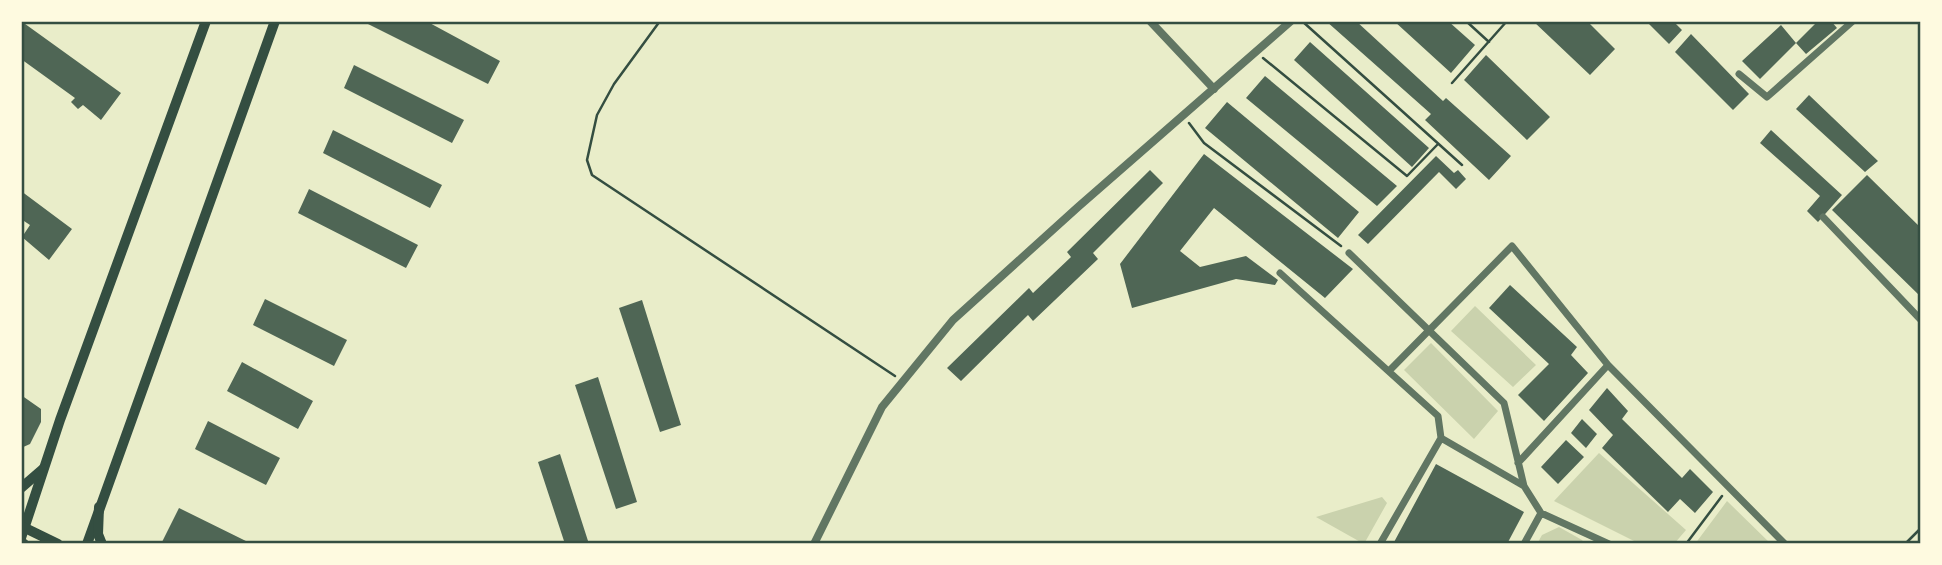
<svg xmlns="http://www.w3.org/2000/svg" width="1942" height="565" viewBox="0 0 1942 565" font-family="'IBM Plex Sans',sans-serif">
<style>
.green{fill:#cad2ad}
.building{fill:#4f6655}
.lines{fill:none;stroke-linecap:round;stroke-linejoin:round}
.path{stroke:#344e41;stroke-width:2.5}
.minor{stroke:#617663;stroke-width:7}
.tertiary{stroke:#617663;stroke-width:8}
.secondary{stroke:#344e41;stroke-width:10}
.primary{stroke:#344e41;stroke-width:10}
.neatline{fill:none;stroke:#344e41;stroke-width:2.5}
</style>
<rect width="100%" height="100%" fill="#e9edc9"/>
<path class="green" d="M1475,306L1536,365L1513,387L1451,331Z
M1431,343L1498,411L1474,439L1404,370Z
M1599,453L1686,530L1674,544H1640L1554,501Z
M1382,497L1387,503L1364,544L1316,517Z
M1727,501L1771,544H1695Z
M1559,527L1582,540L1585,544H1537L1542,535Z"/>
<path class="building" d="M21,21L121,93L101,120L83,105L78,109L71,102L75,98L21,59Z
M369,21H426L500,61L488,84L368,24Z
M1326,21H1356L1443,101L1446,98L1511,156L1489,180L1425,120L1431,114Z
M1394,21H1448L1475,45L1451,73Z
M1533,21H1587L1615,49L1590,75Z
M1646,21H1673L1682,30L1669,44Z
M1818,21H1831L1837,28L1806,54L1796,43Z
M1781,25L1796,43L1760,79L1742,61Z
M1691,34L1749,94L1733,110L1675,52Z
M1310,42L1429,148L1412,167L1294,60Z
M1486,55L1550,117L1527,140L1464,80Z
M354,65L464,120L452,143L344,88Z
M1265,76L1397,186L1377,206L1246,98Z
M1809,95L1878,161L1865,172L1796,109Z
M1227,102L1359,212L1338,238L1205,128Z
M333,130L442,185L430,208L323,153Z
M1771,130L1842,195L1818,222L1807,211L1820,196L1760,143Z
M1204,154L1353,269L1325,298L1214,208L1180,251L1200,267L1246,256L1278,280L1275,285L1236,279L1132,308L1120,264Z
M1436,156L1454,173L1458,170L1466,179L1456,189L1439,172L1368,244L1358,235Z
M1150,170L1163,183L1093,253L1098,259L1033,321L1028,315L961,381L947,368L1029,288L1033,293L1071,257L1067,252Z
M1867,175L1921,228V297L1832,210Z
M309,189L418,245L406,268L298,213Z
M21,191L72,229L49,260L22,237L30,225L21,219Z
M1510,285L1577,347L1571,355L1588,373L1544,421L1518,395L1549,364L1489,308Z
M265,299L347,340L334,366L253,325Z
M642,300L681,425L660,432L619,308Z
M242,362L313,401L298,429L227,391Z
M598,377L637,502L616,509L575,385Z
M1607,388L1628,411L1622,419L1682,478L1690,469L1713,492L1695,513L1680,499L1668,512L1602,448L1613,435L1589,410Z
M21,395L41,409V422L30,444L21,448Z
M1582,419L1597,434L1586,448L1571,433Z
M208,421L280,458L266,485L195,449Z
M1566,440L1584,457L1558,484L1541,467Z
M560,454L589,544H565L538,462Z
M1436,464L1524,512L1507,544H1462L1457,541L1455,544H1393Z
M179,508L252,544H161Z"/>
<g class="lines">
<path class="path" d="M660,21L614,84L597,115L587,160L592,175L895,376
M1302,21L1462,165
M1466,21L1489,42
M1263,58L1407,176L1438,144
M1452,83L1507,21
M1189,123L1204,143L1341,246
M1686,544L1722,496
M1905,544L1921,528"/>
<path class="minor" d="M1739,74L1767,97L1853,21
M1823,217L1921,320
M1349,253L1504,403L1524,486
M1280,273L1438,416L1441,438L1380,544
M1390,370L1512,246L1608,365L1785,544
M1441,438L1524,486L1541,513
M1518,463L1608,365
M1524,544L1541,513L1609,544"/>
<path class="tertiary" d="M1150,21L1214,89
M814,544L882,407L953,320L1078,207L1291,21"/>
<path class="secondary" d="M21,538L60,420L206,21
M87,544L275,21"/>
<path class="primary" d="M21,488L43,469
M99,507L98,534L102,544
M21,526L58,544
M21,542L24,544"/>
</g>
<rect width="1942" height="565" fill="none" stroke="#fefae0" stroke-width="46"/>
<rect x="23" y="23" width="1896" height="519" class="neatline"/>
</svg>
